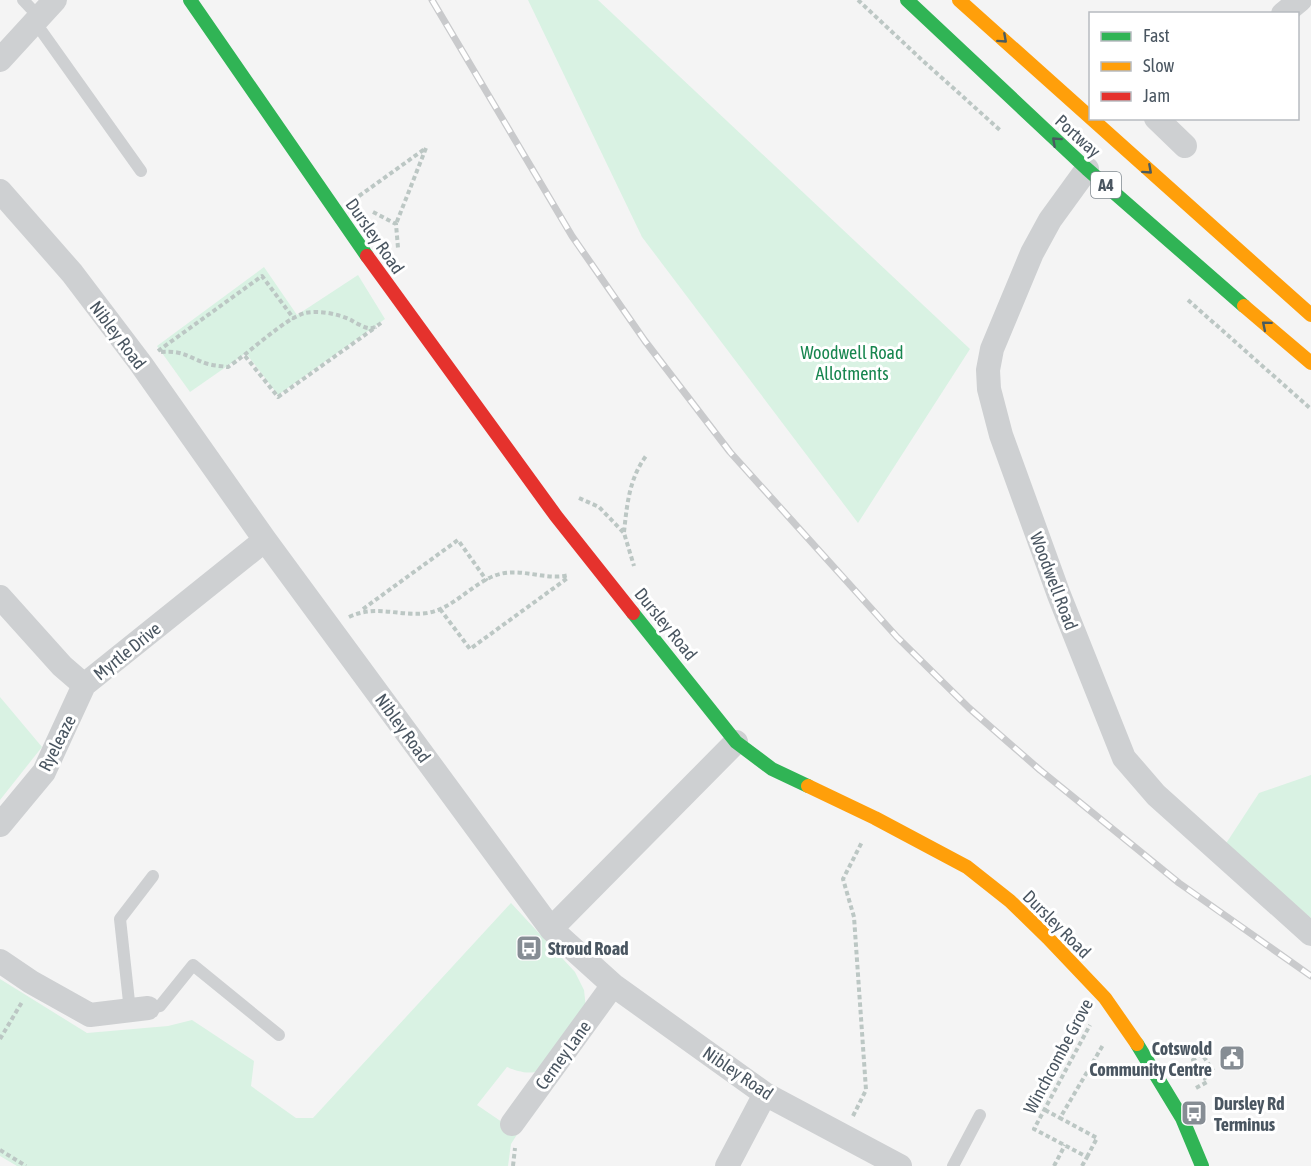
<svg xmlns="http://www.w3.org/2000/svg" width="1311" height="1166" viewBox="0 0 1311 1166" font-family="'Asap Condensed',sans-serif">
<style>
.green{fill:#d9f2e3}
.lines{fill:none;stroke-linecap:round;stroke-linejoin:round}
.path{stroke:#bcc7c4;stroke-width:4;stroke-dasharray:4.5 3;stroke-linecap:butt}
.lane{stroke:#ced0d2;stroke-width:12}
.street{stroke:#ced0d2;stroke-width:24}
.fast{stroke:#30b455;stroke-width:14}
.slow{stroke:#ff9f0a;stroke-width:14}
.jam{stroke:#e5322d;stroke-width:14}
.rail-casing{stroke:#c9cacc;stroke-width:7}
.rail{stroke:#fff;stroke-width:4.5;stroke-dasharray:14;stroke-linecap:butt}
.oneway{stroke:#495b60}
.labels{text-anchor:middle;dominant-baseline:central;stroke-width:6;stroke-linejoin:round;paint-order:stroke}
.shield{fill:#fff;stroke:#808990;stroke-width:1.5}
.shield-label{font-size:16px;font-weight:bold;fill:#4a5661}
.street-label{font-size:18px;fill:#4a5661;stroke:#fff}
.park-label{font-size:18px;fill:#17864f;stroke:#fff}
.poi-label{font-size:18px;font-weight:bold;fill:#4a5661;stroke:#fff;text-anchor:start}
</style>
<rect width="100%" height="100%" fill="#f4f4f4"/>
<path class="green" d="M528,0H598L970,349L858,523L642,237Z
M264,267L297,315L358,275L385,319L278,395L246,353L190,392L157,346Z
M0,697L42,747L0,800Z
M1311,775V918L1225,845L1259,793Z
M511,903L575,972L584,990L586,1008C576,1022 549,1067 535,1072C526,1074 514,1070 507,1067L477,1105L518,1133L511,1144L508,1166H17L0,1156V979L87,1033L168,1026L192,1020L254,1061L251,1086L296,1118H313Z"/>
<g class="lines">
<path class="path" d="M858,0L923,61L1000,130
M359,196L426,148L396,224
M373,212L396,224L398,248
M1188,300L1311,409
M158,351L262,276L294,319
M161,352C184,350 189,358 208,364C215,366 222,366 228,367C248,354 285,318 305,313C320,310 338,314 351,320C356,323 363,327 368,328C373,329 377,326 381,323
M245,356L278,397L376,327
M579,498L599,507L624,533L634,566
M624,532C627,505 629,479 646,456
M363,609L458,540L487,581
M440,609L470,649L569,577
M349,617C377,604 399,617 427,613C456,608 473,581 500,574C523,568 547,581 569,575
M0,1039L22,1002
M1196,1088L1207,1082L1193,1060L1202,1054L1212,1069L1214,1068
M1045,1110L1060,1118
M853,1116L866,1090L854,917L843,879L862,842
M0,1150L26,1166
M1087,1157L1097,1138L1060,1118L1103,1045
M513,1166L515,1148
M1054,1166L1065,1145
M1082,1166L1087,1157L1034,1129L1090,1025"/>
<path class="lane" d="M23,0L39,17
M35,22L141,171
M148,1008L160,1006L193,965L279,1035
M130,1011L120,919L153,876
M953,1166L980,1115"/>
<path class="street" d="M1283,14L1300,0
M0,60L55,0
M1156,118L1185,146
M1087,169L1050,220L1032,253L992,349L988,370L989,389L1001,435L1059,595L1124,758L1156,795L1311,934
M0,191L72,273L141,364L265,540L551,929L613,985L765,1094L900,1166
M0,597L62,666L84,685L265,540
M0,825L44,772L84,685
M551,929L736,742
M0,961L31,982L90,1015L148,1008
M512,1124L613,985
M727,1166L765,1094"/>
<path class="fast" d="M190,0L367,256
M907,0L1087,169L1244,306
M633,613L736,742L772,769L808,786
M1137,1044L1182,1118L1202,1166"/>
<path class="slow" d="M959,0L1311,315
M1244,306L1311,363
M808,786L875,818L967,867L1010,901L1048,938L1105,998L1137,1044"/>
<path class="jam" d="M367,256L556,516L633,613"/>
<g class="rail-casing">
<path id="rail" d="M432,0L572,236L645,341L730,452L897,637L969,708L1040,770L1179,883L1311,976"/>
</g>
<use href="#rail" class="rail"/>
</g>
<defs><path id="oneway-chevron" d="M-2-3.5L2.5 0L-2 3.5" fill="none" stroke-width="1.6" stroke-linecap="round" stroke-linejoin="round" transform="scale(1.5)"/></defs>
<g class="oneway">
<use href="#oneway-chevron" transform="translate(1003 39) rotate(42)"/>
<use href="#oneway-chevron" transform="translate(1056 141) rotate(-138)"/>
<use href="#oneway-chevron" transform="translate(1148 170) rotate(42)"/>
<use href="#oneway-chevron" transform="translate(1266 325) rotate(-140)"/>
</g>
<defs>
<g id="bus-square" transform="scale(1.35)"><rect x="-9" y="-9" width="18" height="18" rx="4" fill="#868d94" stroke="#fff"/><path d="M-5-6H5V4H4V6H2V4H-2V6H-4V4H-5ZM-3.5-4V0h7V-4ZM-3.5 1.2v1.5H-2V1.2ZM2 1.2v1.5H3.5V1.2Z" fill="#fff"/></g>
<g id="civic-square" transform="scale(1.35)"><rect x="-9" y="-9" width="18" height="18" rx="4" fill="#868d94" stroke="#fff"/><path d="M-.6-6.5H3V-4.5H.6V-3L4-1V1h2V6H-6V1h2V-1L-.6-3ZM-1.2 2.5V6h2.4V2.5Z" fill="#fff"/></g>
</defs>
<g fill-rule="evenodd">
<use href="#bus-square" x="529" y="948"/>
<use href="#civic-square" x="1232" y="1058"/>
<use href="#bus-square" x="1194" y="1113"/>
</g>
<g class="labels">
<rect class="shield" x="1091" y="172" width="30" height="26" rx="4.5"/>
<g class="shield-label">
<text x="1106" y="185">A4</text>
</g>
<g class="street-label">
<text transform="translate(1078 136) rotate(42)">Portway</text>
<text transform="translate(375 236) rotate(55)">Dursley Road</text>
<text transform="translate(118 335) rotate(53)">Nibley Road</text>
<text transform="translate(1054 581) rotate(69)">Woodwell Road</text>
<text transform="translate(666 624) rotate(51)">Dursley Road</text>
<text transform="translate(127 651) rotate(-39)">Myrtle Drive</text>
<text transform="translate(403 728) rotate(54)">Nibley Road</text>
<text transform="translate(57 743) rotate(-63)">Ryeleaze</text>
<text transform="translate(1057 924) rotate(45)">Dursley Road</text>
<text transform="translate(563 1055) rotate(-54)">Cerney Lane</text>
<text transform="translate(1058 1056) rotate(-62)">Winchcombe Grove</text>
<text transform="translate(738 1073) rotate(34)">Nibley Road</text>
</g>
<g class="park-label">
<text x="852" y="352">Woodwell Road<tspan x="852" dy="21">Allotments</tspan></text>
</g>
<g class="poi-label">
<text x="548" y="948">Stroud Road</text>
<text x="1212" y="1048" text-anchor="end">Cotswold<tspan x="1212" dy="21">Community Centre</tspan></text>
<text x="1214" y="1103">Dursley Rd<tspan x="1214" dy="21">Terminus</tspan></text>
</g>
</g>
<rect x="1089" y="12" width="210" height="108" fill="#ffffff" stroke="#b7bbc0" stroke-width="1.5"/>
<rect x="1101" y="32" width="30" height="9" fill="#30b455" stroke="#b7bbc0" stroke-width="1.5"/>
<text x="1143" y="42" font-size="18" fill="#4a5661">Fast</text>
<rect x="1101" y="62" width="30" height="9" fill="#ff9f0a" stroke="#b7bbc0" stroke-width="1.5"/>
<text x="1143" y="72" font-size="18" fill="#4a5661">Slow</text>
<rect x="1101" y="92" width="30" height="9" fill="#e5322d" stroke="#b7bbc0" stroke-width="1.5"/>
<text x="1143" y="102" font-size="18" fill="#4a5661">Jam</text>
</svg>
